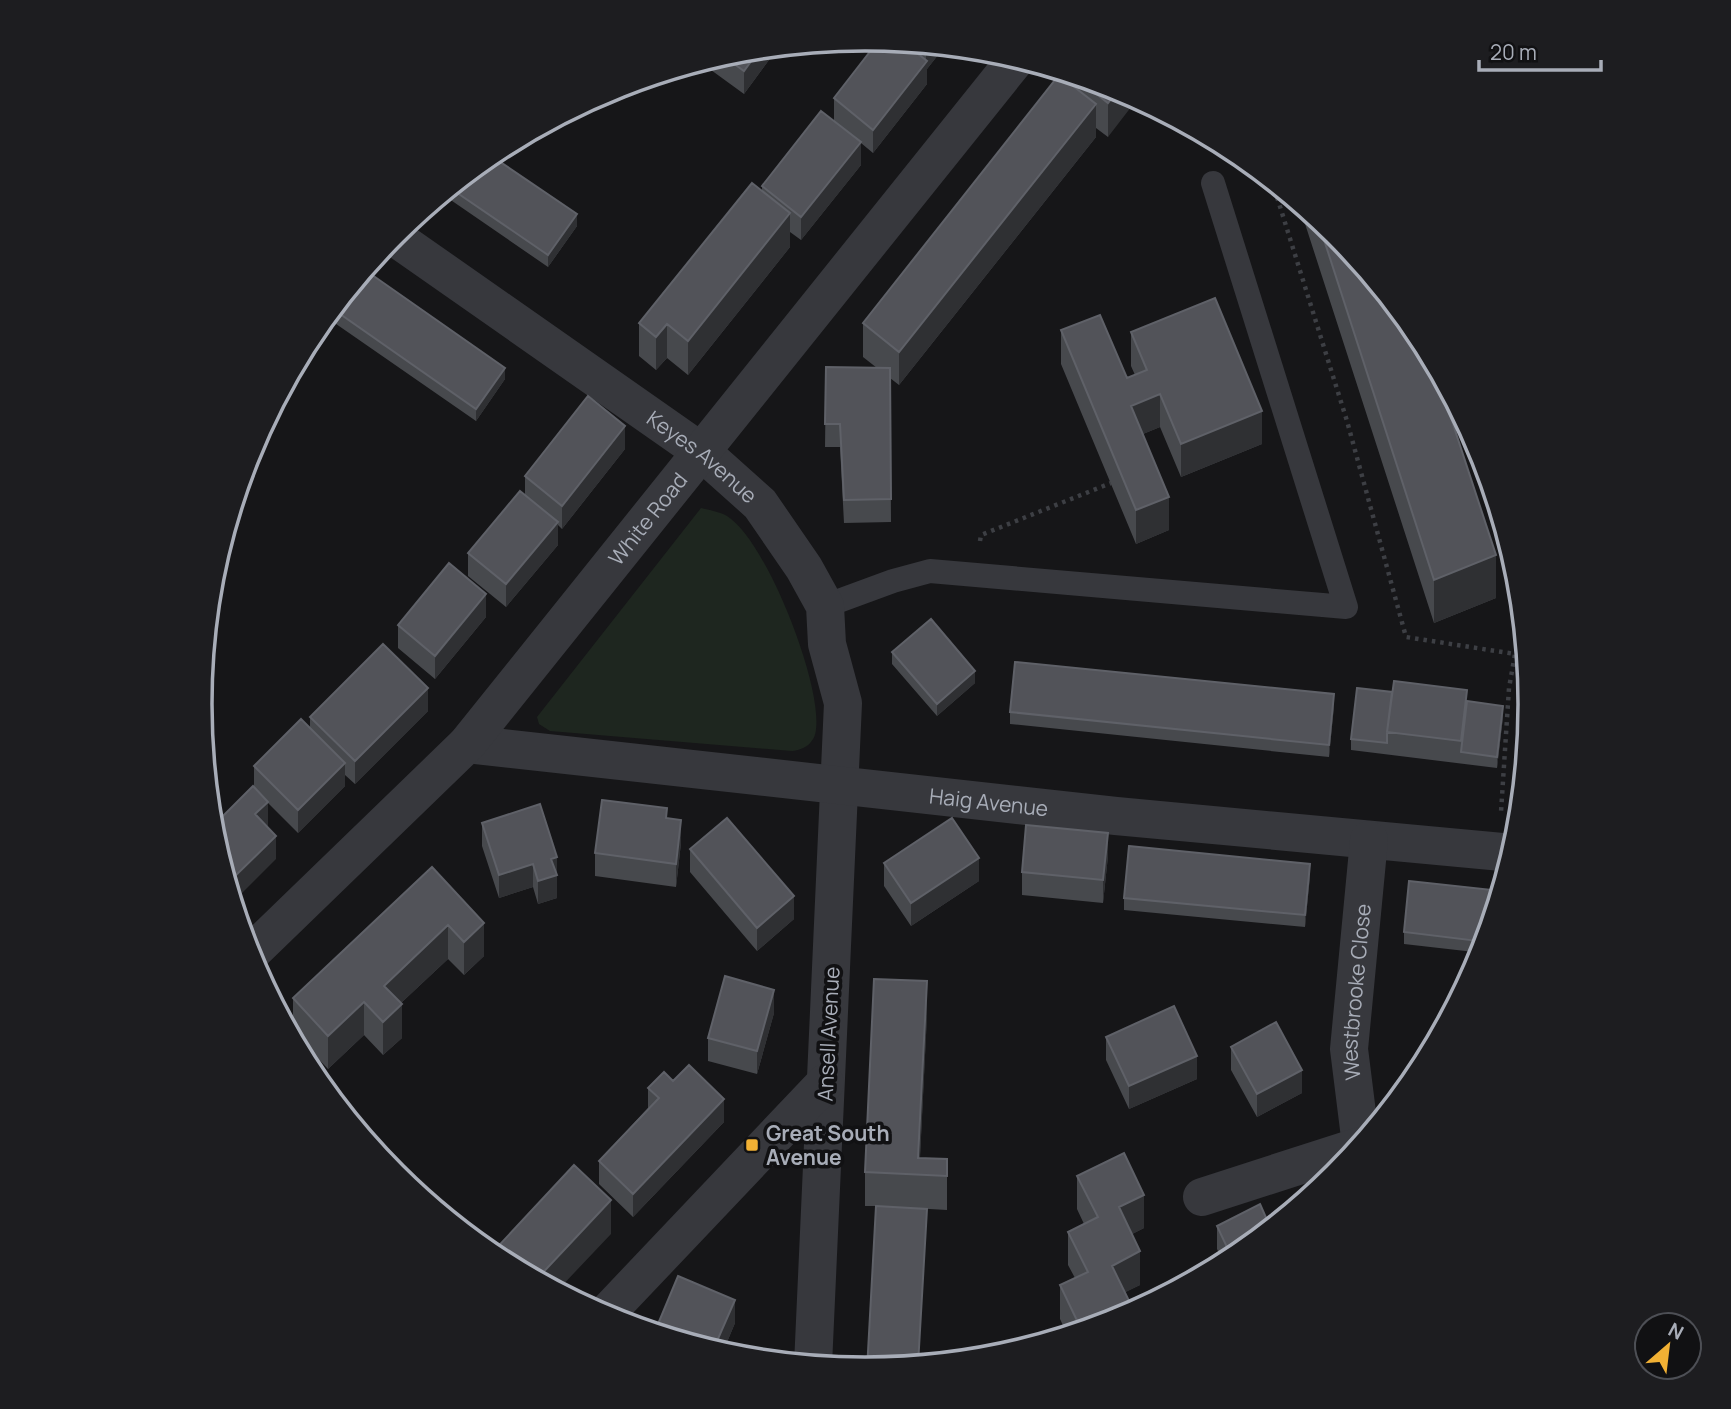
<svg xmlns="http://www.w3.org/2000/svg" width="1731" height="1409" viewBox="0 0 1731 1409" font-family="Manrope,sans-serif">
<style>
.built{fill:#222225}
.green{fill:#1e261f}
.lines{fill:none;stroke-linecap:round;stroke-linejoin:round}
.path{stroke:#3d3f44;stroke-width:4.5;stroke-dasharray:3.5 5;stroke-linecap:butt}
.lane{stroke:#37383d;stroke-width:24}
.street{stroke:#37383d;stroke-width:38}
.wall{fill:#47494d}
.shaded-wall{fill:#2f3033}
.building{fill:#525359;stroke:#5f6168;stroke-width:2}
.poi-dot{fill:#f2b134;stroke:#111113;stroke-width:2.5}
.labels{text-anchor:middle;dominant-baseline:central;stroke-width:7;stroke-linejoin:round;paint-order:stroke}
.street-label{font-size:21px;fill:#a8adb8;stroke:#111113}
.poi-label{font-size:21px;font-weight:bold;fill:#a8adb8;stroke:#111113;text-anchor:start}
.rim{fill:none;stroke:#a8adb8;stroke-width:3.5}
</style>
<rect width="100%" height="100%" fill="#161618"/>
<path class="built" d="M1465,421L1481,450L1519,575L1526,651L1520,650L1496,520Z"/>
<path class="green" d="M701,508C709,510 720,512 727,516C766,540 822,683 816,729C815,743 804,750 792,751L550,731L539,724L537,717Z"/>
<g class="lines">
<path class="path" d="M1272,181L1347,421L1406,637L1515,654L1509,688L1501,812
M980,541L981,535L1111,483"/>
<path class="lane" d="M825,606L893,581L930,571L1346,607L1213,183"/>
<g class="street">
<path id="s1" d="M393,236L703,453L760,504L804,568L825,606L827,644L843,703L813,1365"/>
<path id="s2" d="M467,744L1116,816L1513,853"/>
<path id="s3" d="M249,955L467,744L1017,58"/>
<path id="s4" d="M1361,1145L1349,1049L1369,840"/>
<path d="M1202,1197L1360,1146"/>
<path d="M604,1316L825,1083"/>
</g>
</g>
<path class="wall" d="M879,40L945,46L927,69V84L873,153L861,143V165L801,240L790,232V247L688,375L667,358L656,370L639,356V323L762,191V186L834,121V98Z
M777,47V49L744,94L700,62L736,51Z
M1058,70L1121,89L1108,137L1096,128V137L899,385L890,378L891,522L844,523L840,447H825L826,367L877,368L863,357V323L1058,76Z
M490,155L577,226L548,267L442,194Z
M1298,202L1337,234L1496,598L1434,623Z
M365,270L505,379L476,421L326,317Z
M1061,330L1127,378L1135,375L1131,366V332L1262,444L1181,477L1160,427L1143,434L1169,530L1136,544L1061,364Z
M625,449L562,529L558,525V545L506,607L468,576V553L525,495V476Z
M486,617L435,679L398,648V625Z
M892,652L975,683L937,716L892,664Z
M1467,701L1503,717L1497,768L1351,750V739Z
M1334,706L1329,757L1010,724V712Z
M1531,707L1525,766L1517,765V753Z
M428,711L355,784L345,775V786L298,833L268,803V825L267,826L276,859L254,787V766L310,727V717Z
M667,818L681,843L676,887L595,876V853Z
M482,823L557,857V898L538,904L533,887L499,898L482,846Z
M690,849L794,919L757,951L690,872Z
M1108,856L1103,903L1022,895V872Z
M884,863L979,881L911,926L884,886Z
M432,867L484,956L464,975L448,959L401,1003L402,1038L383,1055L364,1035L328,1069L293,1032V998Z
M1310,876L1305,927L1124,910V898Z
M1502,891L1483,953L1404,944V932Z
M774,1013L757,1074L708,1061V1038Z
M927,1015L920,1158L947,1159V1210L894,1207L927,1221L876,1206H865V1172Z
M1106,1037L1197,1079L1129,1109L1106,1060Z
M1436,1043L1420,1072V1051Z
M1231,1047L1302,1093L1257,1117L1231,1070Z
M673,1081L724,1122L633,1217L599,1184V1161L648,1108V1088Z
M1077,1176L1144,1228L1132,1234L1140,1285L1125,1292L1134,1312L1120,1320L1068,1336L1060,1319V1285L1075,1278L1068,1265V1232L1084,1224L1077,1209Z
M1217,1226L1235,1258L1224,1264L1217,1249Z
M735,1323L722,1354L658,1334V1324Z"/>
<path class="shaded-wall" d="M926,44L945,46L927,69V84L873,153V130L926,63Z
M777,47V49L744,94V71L760,49Z
M1119,89L1138,98L1108,137V103Z
M1096,104V137L899,385V352Z
M861,142V165L801,240V217Z
M790,213V247L688,375V341Z
M577,214V226L548,267V255Z
M667,324V358L656,370V337Z
M505,368V379L476,421V409Z
M1160,394V427L1131,439V406Z
M1262,411V444L1181,477V444Z
M625,426V449L562,529V506Z
M1169,497V530L1136,544V510Z
M558,522V545L506,607V584Z
M1496,555V598L1434,623V580Z
M486,594V617L435,679V656Z
M975,671V683L937,716V704Z
M428,688V711L355,784V761Z
M1334,694V706L1329,757V745Z
M1503,706V717L1497,768V757Z
M345,763V786L298,833V810Z
M268,802V825L255,837V814Z
M681,820V843L676,887V864Z
M1108,833V856L1103,903V880Z
M276,836V859L233,902L227,884Z
M557,857V898L538,904V881L551,859Z
M979,858V881L911,926V903Z
M533,864V887L499,898V875Z
M1310,864V876L1305,927V915Z
M794,896V919L757,951V928Z
M484,923V956L464,975V942Z
M448,925V959L384,1019V986Z
M927,981V1015L919,1175L918,1158Z
M774,990V1013L757,1074V1051Z
M364,1002V1035L328,1069V1036Z
M402,1004V1038L383,1055V1022Z
M312,1054V1075L305,1061Z
M1197,1056V1079L1129,1109V1086Z
M1302,1070V1093L1257,1117V1094Z
M724,1099V1122L633,1217V1194Z
M1144,1195V1228L1119,1241V1207Z
M611,1200V1234L557,1291L536,1280Z
M1140,1251V1285L1112,1299V1266Z
M735,1300V1323L722,1354L714,1351V1348Z
M1134,1311V1312L1120,1320L1110,1323Z"/>
<path class="building" d="M879,40L903,42L927,61L873,130L834,98Z
M760,49L744,71L722,55L736,51Z
M1071,74L1119,89L1108,103Z
M1059,75L1096,104L899,352L863,323Z
M821,111L861,142L801,217L762,186Z
M490,155L577,214L548,255L450,188Z
M752,183L790,213L688,341L667,324L656,337L639,323Z
M1317,218L1337,234L1419,335L1430,354L1496,555L1434,580Z
M365,270L505,368L476,409L333,309Z
M1215,298L1262,411L1181,444L1160,394L1131,406L1169,497L1136,510L1061,330L1100,315L1127,378L1147,370L1131,332Z
M826,367L890,368L891,499L844,500L840,424H825Z
M588,396L625,426L562,506L525,476Z
M520,491L558,522L506,584L468,553Z
M449,563L486,594L435,656L398,625Z
M931,619L975,671L937,704L892,652Z
M383,644L428,688L355,761L310,717Z
M1015,662L1334,694L1329,745L1010,712Z
M1394,681L1467,690L1461,741L1387,732Z
M1357,688L1392,692L1387,732V743L1351,739Z
M1467,701L1503,706L1497,757L1461,752Z
M1522,706L1531,707L1527,754L1517,753Z
M301,719L345,763L298,810L254,766Z
M253,786L268,802L255,814L276,836L227,884L212,834V827Z
M602,800L667,808L666,818L681,820L676,864L595,853Z
M540,804L557,857L551,859L557,875L538,881L533,864L499,875L482,823Z
M727,818L794,896L757,928L690,849Z
M952,818L979,858L911,903L884,863Z
M1026,825L1108,833L1103,880L1022,872Z
M1129,846L1310,864L1305,915L1124,898Z
M432,867L484,923L464,942L448,925L384,986L402,1004L383,1022L364,1002L328,1036L293,998Z
M1409,881L1502,891L1486,942L1404,932Z
M725,976L774,990L757,1051L708,1038Z
M874,979L927,981L918,1158L947,1159V1176L865,1172Z
M1174,1006L1197,1056L1129,1086L1106,1037Z
M1276,1022L1302,1070L1257,1094L1231,1047Z
M286,1027L312,1054L305,1061Z
M1436,1043L1426,1062L1420,1051Z
M689,1065L724,1099L633,1194L599,1161L659,1098L648,1088L664,1072L673,1081Z
M1124,1153L1144,1195L1119,1207L1140,1251L1112,1266L1134,1311L1110,1323L1082,1331L1060,1285L1088,1272L1068,1232L1098,1217L1077,1176Z
M574,1165L611,1200L536,1280L495,1258L491,1254Z
M1318,1186L1322,1187L1315,1193Z
M1260,1204L1271,1229L1233,1260L1217,1226Z
M876,1206L927,1209L918,1365L867,1370Z
M678,1276L735,1300L714,1348L658,1324Z"/>
<rect class="poi-dot" x="745" y="1138" width="14" height="14" rx="3.5"/>
<g class="labels">
<g class="street-label">
<text stroke="none"><textPath href="#s1" startOffset="380">Keyes Avenue</textPath></text>
<text stroke="none"><textPath href="#s3" startOffset="592">White Road</textPath></text>
<text stroke="none"><textPath href="#s2" startOffset="525">Haig Avenue</textPath></text>
<text stroke="none"><textPath href="#s4" startOffset="154">Westbrooke Close</textPath></text>
<text transform="translate(828 1034) rotate(-87)">Ansell Avenue</text>
</g>
<g class="poi-label">
<text x="766" y="1133">Great South<tspan x="766" dy="24">Avenue</tspan></text>
</g>
</g>
<path d="M0 0H1731V1409H0ZM212 704a653 653 0 1 1 1306 0a653 653 0 1 1-1306 0Z" fill="#1d1d20" fill-rule="evenodd"/>
<path class="rim" d="M212 704a653 653 0 1 1 1306 0a653 653 0 1 1-1306 0Z"/>
<g transform="translate(1668 1346) rotate(28)"><circle r="33" fill="#111113" stroke="#4d4f55" stroke-width="2"/>
<path d="M0-5L12 26L0 18L-12 26Z" fill="#f2b134"/>
<text y="-10" font-size="19" font-weight="bold" text-anchor="middle" fill="#a8adb8">N</text>
</g>
<path d="M1479 60v10h122v-10" fill="none" stroke="#a8adb8" stroke-width="3.5"/>
<text x="1490" y="60" font-size="21" fill="#a8adb8" stroke="#111113" stroke-width="5" paint-order="stroke">20 m</text>
</svg>
